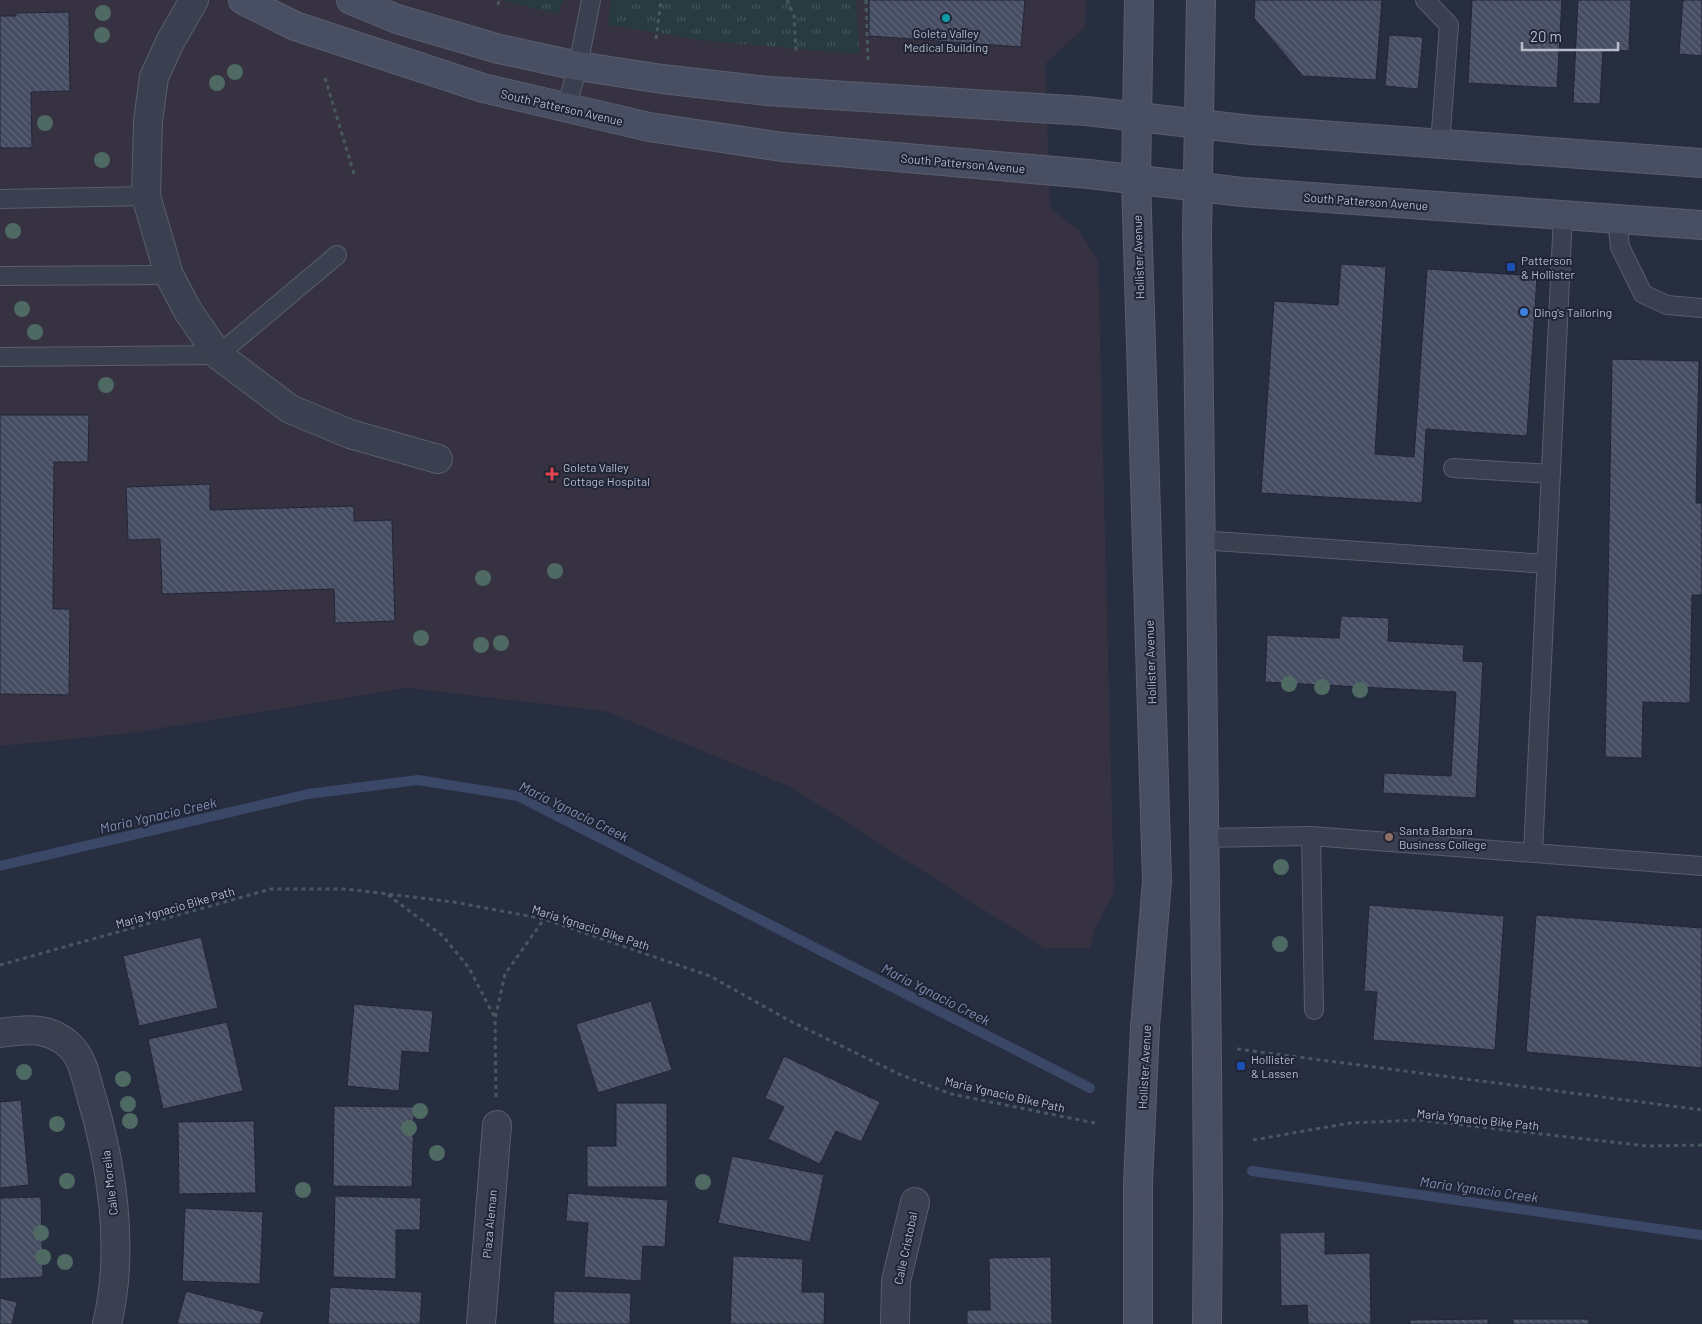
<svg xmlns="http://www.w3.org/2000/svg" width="1702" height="1324" viewBox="0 0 1702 1324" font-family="Barlow,sans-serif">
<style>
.medical{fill:#373241}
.grass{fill:url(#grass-tufts)}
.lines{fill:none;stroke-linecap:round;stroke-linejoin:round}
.stream{stroke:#3a4767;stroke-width:10}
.building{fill:url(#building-back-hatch);stroke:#212738}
.lane-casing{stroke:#585e6e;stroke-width:20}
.street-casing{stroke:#585e6e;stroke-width:30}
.secondary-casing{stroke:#585e6e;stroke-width:30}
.path{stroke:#47585e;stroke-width:3;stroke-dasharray:4 4;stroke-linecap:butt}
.lane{stroke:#3b4050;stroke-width:18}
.street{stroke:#3b4050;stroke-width:28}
.secondary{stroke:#494f63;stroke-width:28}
.secondary-bridge-casing{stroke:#585e6e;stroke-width:30;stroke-linecap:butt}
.secondary-bridge{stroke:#494f63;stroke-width:28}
.tree{fill:#4e6a63}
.culture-dot{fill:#0f9aa8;stroke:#1f2536;stroke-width:2}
.transit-dot{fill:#1a4fb4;stroke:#1f2536;stroke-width:2}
.shop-dot{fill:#3f7fe0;stroke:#1f2536;stroke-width:2}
.health-dot{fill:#e0444e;stroke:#1f2536;stroke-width:2}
.education-dot{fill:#8d6e63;stroke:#1f2536;stroke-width:2}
.labels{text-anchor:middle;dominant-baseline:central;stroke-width:4;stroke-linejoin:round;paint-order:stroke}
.poi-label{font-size:12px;fill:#b7bccb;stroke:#1f2536;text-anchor:start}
.street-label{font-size:12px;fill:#b7bccb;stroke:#1f2536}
.water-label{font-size:14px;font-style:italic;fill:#7f8eb1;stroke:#1f2536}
</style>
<defs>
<pattern id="grass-tufts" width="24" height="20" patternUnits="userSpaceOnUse" patternTransform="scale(1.25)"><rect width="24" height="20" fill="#283b41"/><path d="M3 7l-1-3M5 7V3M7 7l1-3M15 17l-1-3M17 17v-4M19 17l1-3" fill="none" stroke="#45555b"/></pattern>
<pattern id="building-back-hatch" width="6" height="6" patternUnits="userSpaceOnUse" patternTransform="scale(1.25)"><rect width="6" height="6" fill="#464d62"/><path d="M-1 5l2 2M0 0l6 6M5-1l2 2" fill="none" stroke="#5e6577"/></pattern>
</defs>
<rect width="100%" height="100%" fill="#262e40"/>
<path class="medical" d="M0,0H1086L1085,27L1045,64L1050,208L1078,229L1098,260L1114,892L1095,928L1090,948H1044L791,787L605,711L407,688L131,733L0,746Z"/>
<path class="grass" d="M502,0H563L558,14Z
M611,0H856L859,54L709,41L608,25Z"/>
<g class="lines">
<path class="stream" d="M0,866L308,794L418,780L518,796L1090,1088
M1252,1171L1702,1235"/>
</g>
<path class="building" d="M869,0H1025L1021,47L869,36Z
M1255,0H1382L1376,80L1303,76L1254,18Z
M1472,0H1562L1557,88L1468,83Z
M1578,0H1631L1629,51L1603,49L1600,104L1573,103Z
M1683,0H1702V56L1679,54Z
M69,12L70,91L31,92L32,148H0V16H16V13Z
M1389,35L1423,37L1418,89L1385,86Z
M1341,264L1386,267L1375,454L1414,457L1427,269L1537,276L1527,436L1426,429L1422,503L1261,493L1274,301L1338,305Z
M1612,359L1699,361L1696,503H1702V595H1692L1690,703L1643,702L1642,758L1605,757Z
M0,415H89L88,462H54L53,609H70L69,695L0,694Z
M210,484V510L354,506V521L392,520L395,621L335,623L334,589L162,594L160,539L128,540L126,487Z
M1341,616L1389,618L1388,641L1464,645L1463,661L1483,662L1476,798L1383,793L1384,773L1451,776L1456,692L1265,682L1267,635L1339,638Z
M1369,905L1504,916L1495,1050L1373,1040L1377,992L1364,991Z
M1536,915L1702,928V1068L1526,1052Z
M201,937L218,1008L139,1026L123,956Z
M651,1001L672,1070L598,1093L576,1024Z
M354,1004L433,1011L429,1053L402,1051L399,1091L347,1086Z
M227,1022L243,1091L163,1109L148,1039Z
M784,1056L880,1102L861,1142L836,1131L820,1164L768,1139L784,1107L765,1098Z
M21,1100L29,1185L0,1188V1102Z
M616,1103H667V1187H587V1146H616Z
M334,1106L414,1107L412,1187L333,1186Z
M254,1121L256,1193L179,1194L178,1122Z
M732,1156L824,1175L810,1242L718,1223Z
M568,1193L668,1200L665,1247L643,1246L641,1281L584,1277L588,1223L566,1221Z
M335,1196L421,1198L420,1230H396V1279L333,1277Z
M41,1197L43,1277L0,1279V1198Z
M185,1208L263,1212L260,1284L182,1281Z
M1325,1232V1254L1370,1253L1371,1324H1308L1307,1305L1281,1306L1280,1233Z
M733,1256L803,1259L802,1292H825L824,1324H730Z
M1051,1257L1052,1324H967V1310H990L989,1258Z
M330,1287L422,1292L420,1324H328Z
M186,1291L264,1312L260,1324H177Z
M554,1291L631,1293L630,1324H553Z
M0,1298L17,1302L12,1324H0Z
M1488,1319V1324H1410V1320Z
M1513,1319H1589V1324H1513Z"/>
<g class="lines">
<g class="lane-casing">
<path id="lane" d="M1425,0L1449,25L1440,144
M566,109L578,66L591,0
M0,199L146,196
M1617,219L1620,247L1643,294L1667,305L1702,308
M0,276L169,275
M0,357L218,355L337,255
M1453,468L1551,474
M1200,540L1547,564
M1311,836L1314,1010
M1203,838L1311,836L1702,866
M1533,853L1563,215"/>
</g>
<g class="street-casing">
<path id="street" d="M194,0L170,42L154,77L148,121L146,196L169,275L188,311L218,355L290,409L350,434L438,459
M0,1033C26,1029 50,1026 71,1047C82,1058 86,1077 90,1092C112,1164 125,1249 107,1324
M481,1324L497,1125
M895,1324L896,1281L915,1202"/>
</g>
<g class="secondary-casing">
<path id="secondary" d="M243,0L295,26L483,88L649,127L782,147L1089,174L1242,192L1702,225
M351,0L397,19L499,49L578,66L662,79L768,91L1086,111L1252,130L1702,163
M1139,0L1136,179L1157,881L1145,1027
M1201,0L1197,234L1207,1062
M1138,1324V1184
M1207,1324L1208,1209"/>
</g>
<path class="path" d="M787,0L794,16L796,53
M866,0L868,60
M498,5L499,0
M656,39L661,0
M325,78L354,174
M388,895L443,936L469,968L495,1018
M0,965L271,889H346L454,902L544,919L710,976L790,1021L899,1074L951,1094L1095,1123
M1237,1049L1702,1110
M496,1097L495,1019L505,974L544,919
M1253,1140L1350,1123L1418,1120L1647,1146L1702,1145"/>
<use href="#lane" class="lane"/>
<use href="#street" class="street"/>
<use href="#secondary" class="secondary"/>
<g class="secondary-bridge-casing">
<path id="secondary-bridge" d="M1207,1062L1208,1209
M1138,1184L1145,1027"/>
</g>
<use href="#secondary-bridge" class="secondary-bridge"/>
</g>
<g class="tree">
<circle cx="103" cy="13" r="8"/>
<circle cx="102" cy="35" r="8"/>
<circle cx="235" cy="72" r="8"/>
<circle cx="217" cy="83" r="8"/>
<circle cx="45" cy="123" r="8"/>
<circle cx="102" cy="160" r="8"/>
<circle cx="13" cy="231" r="8"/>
<circle cx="22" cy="309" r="8"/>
<circle cx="35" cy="332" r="8"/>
<circle cx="106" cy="385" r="8"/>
<circle cx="555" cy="571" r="8"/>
<circle cx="483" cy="578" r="8"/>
<circle cx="421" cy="638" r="8"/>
<circle cx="501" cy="643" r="8"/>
<circle cx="481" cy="645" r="8"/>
<circle cx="1289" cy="684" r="8"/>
<circle cx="1322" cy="687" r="8"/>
<circle cx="1360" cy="690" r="8"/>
<circle cx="1281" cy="867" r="8"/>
<circle cx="1280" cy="944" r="8"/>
<circle cx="24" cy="1072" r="8"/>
<circle cx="123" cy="1079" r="8"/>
<circle cx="128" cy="1104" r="8"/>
<circle cx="420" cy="1111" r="8"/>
<circle cx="130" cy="1121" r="8"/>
<circle cx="57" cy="1124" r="8"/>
<circle cx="409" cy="1128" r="8"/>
<circle cx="437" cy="1153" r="8"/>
<circle cx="67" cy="1181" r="8"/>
<circle cx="703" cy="1182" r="8"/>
<circle cx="303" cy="1190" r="8"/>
<circle cx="41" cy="1233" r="8"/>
<circle cx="43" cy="1257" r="8"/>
<circle cx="65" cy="1262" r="8"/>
</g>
<circle class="culture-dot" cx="946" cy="18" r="5"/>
<g class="transit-dot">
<rect x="1506" y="262" width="10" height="10" rx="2.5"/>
<rect x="1236" y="1061" width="10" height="10" rx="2.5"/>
</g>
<circle class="shop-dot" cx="1524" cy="312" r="5"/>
<path class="health-dot" d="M549.5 466.5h5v5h5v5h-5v5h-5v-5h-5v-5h5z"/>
<circle class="education-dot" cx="1389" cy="837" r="5"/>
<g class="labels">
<g class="poi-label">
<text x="946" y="33" text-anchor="middle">Goleta Valley<tspan x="946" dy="14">Medical Building</tspan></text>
<text x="1521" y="260">Patterson<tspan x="1521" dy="14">&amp; Hollister</tspan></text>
<text x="1534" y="312">Ding's Tailoring</text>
<text x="563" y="467">Goleta Valley<tspan x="563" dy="14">Cottage Hospital</tspan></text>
<text x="1399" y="830">Santa Barbara<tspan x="1399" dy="14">Business College</tspan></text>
<text x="1251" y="1059">Hollister<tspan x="1251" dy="14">&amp; Lassen</tspan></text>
</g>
<g class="street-label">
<text transform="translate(562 107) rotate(13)">South Patterson Avenue</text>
<text transform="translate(963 163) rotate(5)">South Patterson Avenue</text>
<text transform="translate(1366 201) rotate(4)">South Patterson Avenue</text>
<text transform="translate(1138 257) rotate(-92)">Hollister Avenue</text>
<text transform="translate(1150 662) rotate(-92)">Hollister Avenue</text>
<text transform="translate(175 907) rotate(-16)">Maria Ygnacio Bike Path</text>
<text transform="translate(591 927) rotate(18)">Maria Ygnacio Bike Path</text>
<text transform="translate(1144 1067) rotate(-87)">Hollister Avenue</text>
<text transform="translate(1005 1094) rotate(13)">Maria Ygnacio Bike Path</text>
<text transform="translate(1478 1119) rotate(6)">Maria Ygnacio Bike Path</text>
<text transform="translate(109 1183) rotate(-97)">Calle Morelia</text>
<text transform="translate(489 1224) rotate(-85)">Plaza Aleman</text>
<text transform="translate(905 1248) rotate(-78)">Calle Cristobal</text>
</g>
<g class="water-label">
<text transform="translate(574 811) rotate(26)">Maria Ygnacio Creek</text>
<text transform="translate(158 815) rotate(-13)">Maria Ygnacio Creek</text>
<text transform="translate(936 994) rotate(27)">Maria Ygnacio Creek</text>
<text transform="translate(1479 1189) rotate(8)">Maria Ygnacio Creek</text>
</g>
</g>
<path d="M1522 42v8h96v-8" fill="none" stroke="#b7bccb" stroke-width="2.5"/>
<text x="1530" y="42" font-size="15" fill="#b7bccb" stroke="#1f2536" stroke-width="4" paint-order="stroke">20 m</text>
</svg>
